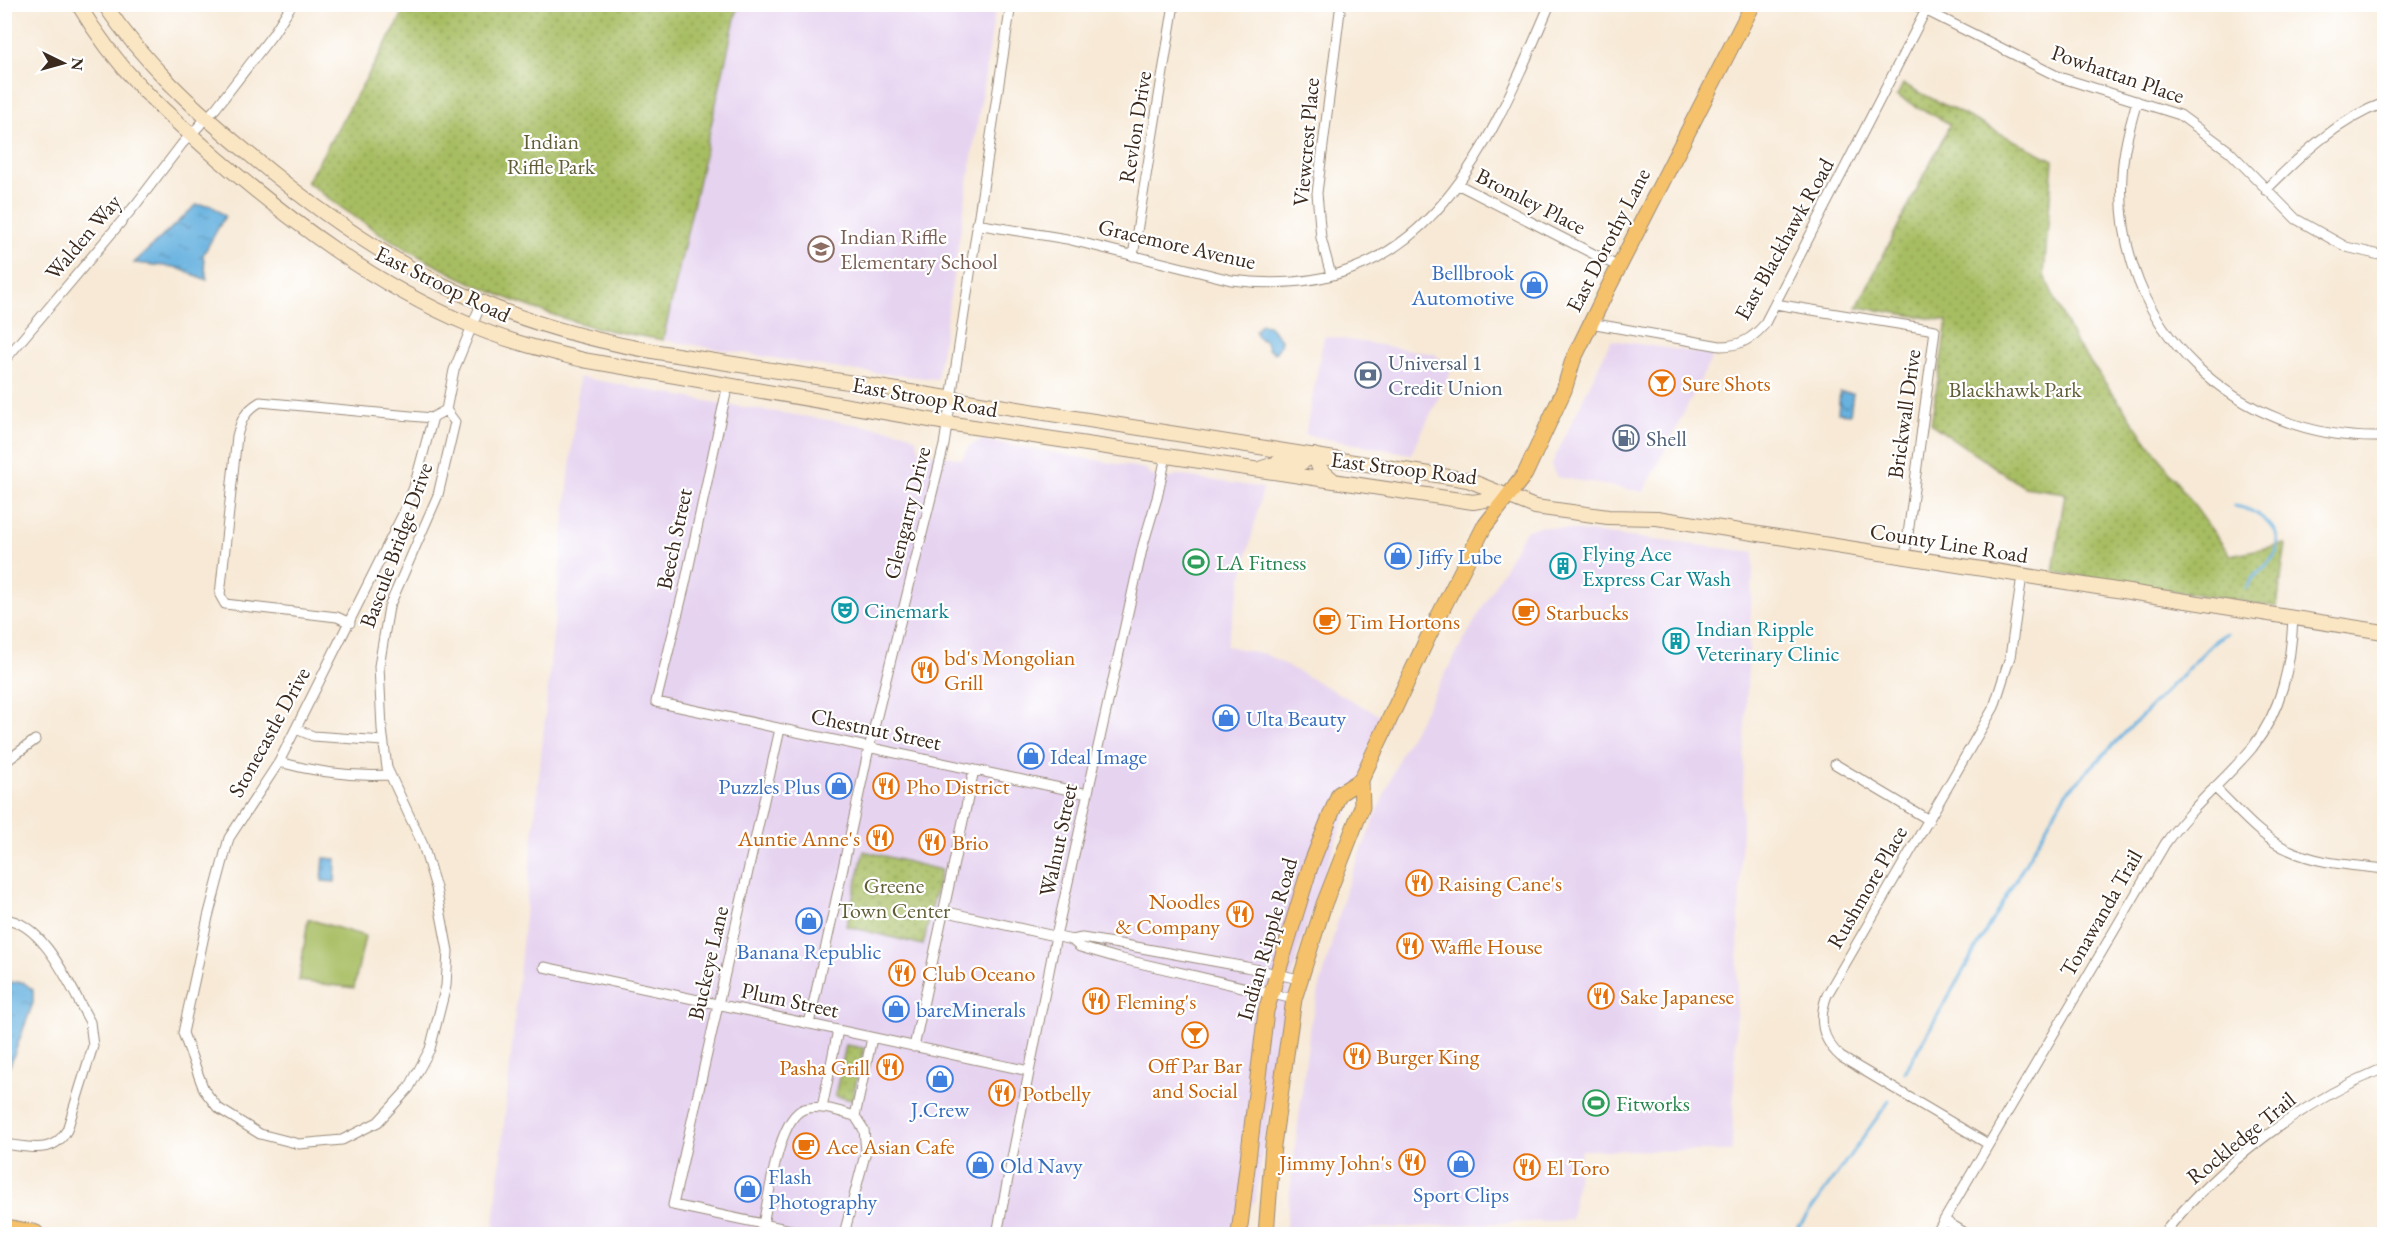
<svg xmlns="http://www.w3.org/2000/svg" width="2389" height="1239" viewBox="0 0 2389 1239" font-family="'EB Garamond',serif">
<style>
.built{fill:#e6d3f0}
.grass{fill:#a7bd62;stroke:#717440;stroke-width:1.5}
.park{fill:url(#park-dots);stroke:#717440;stroke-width:1.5}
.water{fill:url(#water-ripples);stroke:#526e7f;stroke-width:1.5}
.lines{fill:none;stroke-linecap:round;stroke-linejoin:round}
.stream{stroke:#68b2e0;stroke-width:3}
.minor-casing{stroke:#998a7a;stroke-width:11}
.secondary-casing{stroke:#998a7a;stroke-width:16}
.primary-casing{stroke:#998a7a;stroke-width:17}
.motorway-casing{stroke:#998a7a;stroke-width:20}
.minor{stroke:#fff;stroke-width:9}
.secondary{stroke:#fbe6c4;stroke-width:14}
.primary{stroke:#f5c16b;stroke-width:15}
.motorway{stroke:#f5c16b;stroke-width:18}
.labels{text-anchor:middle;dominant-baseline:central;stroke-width:4.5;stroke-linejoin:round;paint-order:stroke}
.street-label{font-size:22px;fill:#3b2a1e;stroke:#fff}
.park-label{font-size:22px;fill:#615d36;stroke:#fff}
.education-label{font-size:22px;fill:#785e54;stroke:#fff;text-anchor:start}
.shop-label{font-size:22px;fill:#366cbe;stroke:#fff;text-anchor:start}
.service-label{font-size:22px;fill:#4e5e75;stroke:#fff;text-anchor:start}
.food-label{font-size:22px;fill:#c56008;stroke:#fff;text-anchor:start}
.culture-label{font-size:22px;fill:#0d838f;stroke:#fff;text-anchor:start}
.leisure-label{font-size:22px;fill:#27864d;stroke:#fff;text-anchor:start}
</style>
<defs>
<pattern id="park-dots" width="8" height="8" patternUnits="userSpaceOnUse" patternTransform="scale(1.5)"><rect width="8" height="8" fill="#a7bd62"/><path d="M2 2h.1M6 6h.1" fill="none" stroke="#899a50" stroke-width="1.8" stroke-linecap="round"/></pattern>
<pattern id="water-ripples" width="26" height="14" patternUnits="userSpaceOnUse" patternTransform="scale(1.5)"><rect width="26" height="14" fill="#68b2e0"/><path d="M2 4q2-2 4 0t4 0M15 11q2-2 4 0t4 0" fill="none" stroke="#5791b5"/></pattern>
</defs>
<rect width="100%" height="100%" fill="#fff"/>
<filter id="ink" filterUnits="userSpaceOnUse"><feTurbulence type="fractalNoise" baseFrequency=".0167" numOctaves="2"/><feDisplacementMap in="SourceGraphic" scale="12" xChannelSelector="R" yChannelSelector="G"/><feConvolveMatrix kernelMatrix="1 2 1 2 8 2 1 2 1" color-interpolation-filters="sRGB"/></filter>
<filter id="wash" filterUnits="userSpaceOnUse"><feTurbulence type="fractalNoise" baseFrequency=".008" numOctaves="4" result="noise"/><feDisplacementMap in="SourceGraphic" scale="24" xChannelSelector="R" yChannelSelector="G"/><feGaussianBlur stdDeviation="1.35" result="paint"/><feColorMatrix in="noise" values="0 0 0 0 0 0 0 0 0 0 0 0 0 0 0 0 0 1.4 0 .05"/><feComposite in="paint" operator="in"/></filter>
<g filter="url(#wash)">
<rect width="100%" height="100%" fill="#f7e9d6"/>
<path class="built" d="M738,5H996L937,379L847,370L663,340Z
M1324,336L1435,354L1451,372L1411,454L1305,435Z
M1611,340L1713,355L1644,492L1557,477L1551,466Z
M579,377L711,402L905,432L916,439L920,451L962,459L969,446L982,440L1146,469L1152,476L1173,478L1177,475L1263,488L1226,646L1265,654L1390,721L1361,781L1335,843L1298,952L1283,1020L1256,1199L1233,1234H493Z
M1539,526L1754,552L1745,725L1732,1151L1581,1150L1571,1220L1285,1233L1310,1025L1347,886L1402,751L1525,531Z"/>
<path class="grass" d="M308,919L365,936L354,988L299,981Z"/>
<path class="park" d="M408,5H738L663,340C638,335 611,332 586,325C484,296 390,247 307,182Z
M1903,84L2053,160L2044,275L2074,340L2230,555L2286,544L2277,607L2053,572L2065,493L2024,487L1931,424L1947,321L1857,307L1950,124L1897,96Z
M864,851L941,870L923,945L846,926Z
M846,1045L864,1048L852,1100L835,1096Z"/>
<path class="water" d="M196,205H211L225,216L203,255L207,280L175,267L134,263Z
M1261,324L1268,325L1281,339L1280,346L1275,353L1268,349L1266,342L1257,337L1255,331Z
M1840,392L1853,393L1850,414L1838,413Z
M324,858L336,859L335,882L322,881Z
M23,982L33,990V1003L10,1065L5,1069V983Z"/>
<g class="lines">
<path class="stream" d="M2234,506C2257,508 2293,535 2271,560C2260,573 2255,572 2246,588
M1905,1072L2065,794L2216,640L2227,633
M1798,1228L1889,1101
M2377,1234L2384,1231"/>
</g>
</g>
<g filter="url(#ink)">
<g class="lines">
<g class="minor-casing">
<path id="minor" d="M1913,4L2059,77L2180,115L2229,151L2296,219L2346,247L2384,256
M2137,101C2130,126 2123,150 2122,176C2113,328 2238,441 2384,437
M1459,185L1619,267
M2266,190C2301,155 2337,120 2384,103
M976,224L1067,239L1231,280C1425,305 1486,153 1550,4
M1133,256L1174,4
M1331,275L1321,238L1317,193L1340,11
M1775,304L1935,330L1905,557
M1590,323L1720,346C1739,346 1751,340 1764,325L1929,4
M4,361L137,203L182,144L216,108L273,34L292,4
M728,384L685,584L656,702L1088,794
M446,410L455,422L438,495L389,607L379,666L382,729L387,768L423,845L436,888L448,951L446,986L430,1049L409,1088L378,1122L342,1140L299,1144L260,1134L218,1108L204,1090L183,1033L208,917L229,838L279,762L404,512L414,487L433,417Z
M446,410L454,370L481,304
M350,623L337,617L225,604L220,595L237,436C241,420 245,411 260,402L432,418
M296,729L313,736L383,741
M780,729L673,1205L810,1234
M279,762C315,772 351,777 389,775
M4,763L35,740
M1835,764L1929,820
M2214,787C2237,808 2260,838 2289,850C2318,864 2353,865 2384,869
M943,911L1072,940L1082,938L1125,945L1246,967L1299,979
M4,919C45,922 72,991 90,1022L93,1046L67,1130C53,1155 30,1147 4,1144
M1072,940L1080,947L1118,958L1294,999
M544,967L1029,1071
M809,1024L869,748L944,445L1011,4
M914,1047L974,770
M822,1108L838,1030
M855,1116L872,1038
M1988,1144L1841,1057C1821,1039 1818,1019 1827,995L1994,707L2010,657L2022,576
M1944,1220L1967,1234
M763,1224C769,1198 778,1118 804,1109C820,1104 840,1112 855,1116L864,1130L866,1151L844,1234
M997,1234L1056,936L1143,545L1157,498L1166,456
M1936,1234L2165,844C2190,808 2224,781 2252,748C2282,710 2291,665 2293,618
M2163,1234C2221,1163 2300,1103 2384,1068"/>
</g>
<g class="secondary-casing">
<path id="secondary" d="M78,4C118,71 160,108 217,158C295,225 376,285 470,325C506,341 545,350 583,360L947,423L1473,502L1508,496
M104,4C144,63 194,109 249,154C380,264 493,325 664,353L1468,480L1535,507L1608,517L1657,518L2384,632
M1262,468L1284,461L1301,463L1314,455L1319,468L1333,480"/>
</g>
<g class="primary-casing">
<path id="primary" d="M1239,1234L1266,1011L1310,867L1339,794L1361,780
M1266,1234L1273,1145L1294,999L1324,904L1362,807L1361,780L1429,635L1484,527L1525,474L1564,390L1573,360L1606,292L1753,4"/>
</g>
<g class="motorway-casing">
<path id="motorway" d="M4,1228L35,1234"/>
</g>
<use href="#minor" class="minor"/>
<use href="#secondary" class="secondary"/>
<use href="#primary" class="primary"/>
<use href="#motorway" class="motorway"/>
</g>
</g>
<defs>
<g id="school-ring" transform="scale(1.35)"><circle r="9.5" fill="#fff" stroke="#8d6e63" stroke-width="1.5"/><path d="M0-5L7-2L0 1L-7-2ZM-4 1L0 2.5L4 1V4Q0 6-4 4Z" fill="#8d6e63"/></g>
<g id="shop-ring" transform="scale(1.35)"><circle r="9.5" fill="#fff" stroke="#3f7fe0" stroke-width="1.5"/><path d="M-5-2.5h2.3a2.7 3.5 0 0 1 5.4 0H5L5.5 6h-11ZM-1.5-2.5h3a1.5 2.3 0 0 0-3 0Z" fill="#3f7fe0"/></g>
<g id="bank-ring" transform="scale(1.35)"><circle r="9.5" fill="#fff" stroke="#5c6f8a" stroke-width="1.5"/><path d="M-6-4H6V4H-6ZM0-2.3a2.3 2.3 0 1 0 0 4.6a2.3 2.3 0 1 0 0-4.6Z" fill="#5c6f8a"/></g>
<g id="bar-ring" transform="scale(1.35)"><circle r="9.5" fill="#fff" stroke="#e8710a" stroke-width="1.5"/><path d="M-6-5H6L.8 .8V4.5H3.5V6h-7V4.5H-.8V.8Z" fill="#e8710a"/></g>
<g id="fuel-ring" transform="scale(1.35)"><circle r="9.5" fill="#fff" stroke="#5c6f8a" stroke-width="1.5"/><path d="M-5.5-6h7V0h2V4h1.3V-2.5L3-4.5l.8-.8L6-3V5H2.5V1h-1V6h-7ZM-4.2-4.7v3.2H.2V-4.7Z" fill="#5c6f8a"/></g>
<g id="stadium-ring" transform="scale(1.35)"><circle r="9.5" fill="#fff" stroke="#2e9e5b" stroke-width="1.5"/><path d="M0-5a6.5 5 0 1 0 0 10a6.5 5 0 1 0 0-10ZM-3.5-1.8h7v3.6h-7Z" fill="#2e9e5b"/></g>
<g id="building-ring" transform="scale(1.35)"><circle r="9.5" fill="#fff" stroke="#0f9aa8" stroke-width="1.5"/><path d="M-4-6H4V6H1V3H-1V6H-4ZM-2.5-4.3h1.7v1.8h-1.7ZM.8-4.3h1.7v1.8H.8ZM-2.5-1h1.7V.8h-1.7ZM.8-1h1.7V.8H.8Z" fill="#0f9aa8"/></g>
<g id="theatre-ring" transform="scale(1.35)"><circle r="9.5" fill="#fff" stroke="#0f9aa8" stroke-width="1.5"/><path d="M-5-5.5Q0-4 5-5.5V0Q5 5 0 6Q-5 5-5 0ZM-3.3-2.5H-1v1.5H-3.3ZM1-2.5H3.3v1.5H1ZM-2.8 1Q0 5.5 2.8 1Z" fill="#0f9aa8"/></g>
<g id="cafe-ring" transform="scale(1.35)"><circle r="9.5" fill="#fff" stroke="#e8710a" stroke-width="1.5"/><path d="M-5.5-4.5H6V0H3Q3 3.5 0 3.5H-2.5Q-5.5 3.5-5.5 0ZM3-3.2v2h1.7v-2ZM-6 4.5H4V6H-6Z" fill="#e8710a"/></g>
<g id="restaurant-ring" transform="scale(1.35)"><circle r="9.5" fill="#fff" stroke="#e8710a" stroke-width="1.5"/><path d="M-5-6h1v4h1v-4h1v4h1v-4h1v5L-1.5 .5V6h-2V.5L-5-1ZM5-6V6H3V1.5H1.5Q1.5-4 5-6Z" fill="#e8710a"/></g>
</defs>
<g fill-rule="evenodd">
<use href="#school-ring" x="821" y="249"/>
<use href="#shop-ring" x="1534" y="285"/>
<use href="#bank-ring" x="1368" y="375"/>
<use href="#bar-ring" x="1662" y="383"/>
<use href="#fuel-ring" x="1626" y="438"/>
<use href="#shop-ring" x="1398" y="556"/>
<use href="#stadium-ring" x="1196" y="562"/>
<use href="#building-ring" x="1563" y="566"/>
<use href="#theatre-ring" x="845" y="610"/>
<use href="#cafe-ring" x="1526" y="612"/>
<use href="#cafe-ring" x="1327" y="621"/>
<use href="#building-ring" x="1676" y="641"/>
<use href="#restaurant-ring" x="925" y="670"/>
<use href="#shop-ring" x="1226" y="718"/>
<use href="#shop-ring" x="1031" y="756"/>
<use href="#shop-ring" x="839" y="786"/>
<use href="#restaurant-ring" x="886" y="786"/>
<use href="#restaurant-ring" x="880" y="838"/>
<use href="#restaurant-ring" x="932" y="842"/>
<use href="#restaurant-ring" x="1419" y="883"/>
<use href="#restaurant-ring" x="1240" y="914"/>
<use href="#shop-ring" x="809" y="921"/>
<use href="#restaurant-ring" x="1410" y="946"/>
<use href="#restaurant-ring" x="902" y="973"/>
<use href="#restaurant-ring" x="1601" y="996"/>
<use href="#restaurant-ring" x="1096" y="1001"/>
<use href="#shop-ring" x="896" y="1009"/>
<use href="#bar-ring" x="1195" y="1035"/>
<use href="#restaurant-ring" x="1357" y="1056"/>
<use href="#restaurant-ring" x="890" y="1067"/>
<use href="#shop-ring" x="940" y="1079"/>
<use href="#restaurant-ring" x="1002" y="1093"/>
<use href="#stadium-ring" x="1596" y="1103"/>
<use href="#cafe-ring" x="806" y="1146"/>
<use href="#restaurant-ring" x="1412" y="1162"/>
<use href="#shop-ring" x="1461" y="1164"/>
<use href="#shop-ring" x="980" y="1165"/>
<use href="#restaurant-ring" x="1527" y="1167"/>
<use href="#shop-ring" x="748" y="1189"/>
</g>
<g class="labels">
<g class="street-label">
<text transform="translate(2118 74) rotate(19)">Powhattan Place</text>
<text transform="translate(1135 127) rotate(-81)">Revlon Drive</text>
<text transform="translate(1306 142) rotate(-85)">Viewcrest Place</text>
<text transform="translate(1531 201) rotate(27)">Bromley Place</text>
<text transform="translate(83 237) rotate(-50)">Walden Way</text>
<text transform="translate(1784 239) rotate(-61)">East Blackhawk Road</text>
<text transform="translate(1608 240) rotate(-63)">East Dorothy Lane</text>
<text transform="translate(1177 244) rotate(13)">Gracemore Avenue</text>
<text transform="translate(443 284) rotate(26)">East Stroop Road</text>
<text transform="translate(925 397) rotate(10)">East Stroop Road</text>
<text transform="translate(1904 414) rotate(-82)">Brickwall Drive</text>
<text transform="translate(1404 468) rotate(7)">East Stroop Road</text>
<text transform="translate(907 513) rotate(-76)">Glengarry Drive</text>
<text transform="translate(674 539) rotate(-78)">Beech Street</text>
<text transform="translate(1949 543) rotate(9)">County Line Road</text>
<text transform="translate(396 545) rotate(-70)">Bascule Bridge Drive</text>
<text transform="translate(876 729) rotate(12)">Chestnut Street</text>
<text transform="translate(269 732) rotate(-61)">Stonecastle Drive</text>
<text transform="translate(1058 840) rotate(-78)">Walnut Street</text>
<text transform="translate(1867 887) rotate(-60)">Rushmore Place</text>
<text transform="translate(2101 913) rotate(-60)">Tonawanda Trail</text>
<text transform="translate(1267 939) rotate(-74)">Indian Ripple Road</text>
<text transform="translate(708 963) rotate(-77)">Buckeye Lane</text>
<text transform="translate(790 1000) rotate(12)">Plum Street</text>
<text transform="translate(2241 1138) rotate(-39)">Rockledge Trail</text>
</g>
<g class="park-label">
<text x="551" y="141">Indian<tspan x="551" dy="25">Riffle Park</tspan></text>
<text x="2015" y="389">Blackhawk Park</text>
<text x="894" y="885">Greene<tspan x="894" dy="25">Town Center</tspan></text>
</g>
<g class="education-label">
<text x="840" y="236">Indian Riffle<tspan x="840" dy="25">Elementary School</tspan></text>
</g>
<g class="shop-label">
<text x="1514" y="272" text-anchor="end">Bellbrook<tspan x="1514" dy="25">Automotive</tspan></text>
<text x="1418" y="556">Jiffy Lube</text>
<text x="1246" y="718">Ulta Beauty</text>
<text x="1050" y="756">Ideal Image</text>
<text x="820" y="786" text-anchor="end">Puzzles Plus</text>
<text x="809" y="951" text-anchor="middle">Banana Republic</text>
<text x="916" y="1009">bareMinerals</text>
<text x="940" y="1109" text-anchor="middle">J.Crew</text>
<text x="1000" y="1165">Old Navy</text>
<text x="768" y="1176">Flash<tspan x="768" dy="25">Photography</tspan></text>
<text x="1461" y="1194" text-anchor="middle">Sport Clips</text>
</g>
<g class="service-label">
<text x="1388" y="362">Universal 1<tspan x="1388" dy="25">Credit Union</tspan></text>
<text x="1646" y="438">Shell</text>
</g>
<g class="food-label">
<text x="1682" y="383">Sure Shots</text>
<text x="1546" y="612">Starbucks</text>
<text x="1346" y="621">Tim Hortons</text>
<text x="944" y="657">bd's Mongolian<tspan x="944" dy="25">Grill</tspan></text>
<text x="906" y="786">Pho District</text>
<text x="860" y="838" text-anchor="end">Auntie Anne's</text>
<text x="952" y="842">Brio</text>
<text x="1438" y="883">Raising Cane's</text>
<text x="1220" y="901" text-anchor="end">Noodles<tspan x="1220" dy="25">&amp; Company</tspan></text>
<text x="1430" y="946">Waffle House</text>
<text x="922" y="973">Club Oceano</text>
<text x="1620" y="996">Sake Japanese</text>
<text x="1116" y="1001">Fleming's</text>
<text x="1376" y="1056">Burger King</text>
<text x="1195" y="1065" text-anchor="middle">Off Par Bar<tspan x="1195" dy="25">and Social</tspan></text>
<text x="870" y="1067" text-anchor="end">Pasha Grill</text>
<text x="1022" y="1093">Potbelly</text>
<text x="826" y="1146">Ace Asian Cafe</text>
<text x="1392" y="1162" text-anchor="end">Jimmy John's</text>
<text x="1546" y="1167">El Toro</text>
</g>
<g class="culture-label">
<text x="1582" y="553">Flying Ace<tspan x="1582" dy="25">Express Car Wash</tspan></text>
<text x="864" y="610">Cinemark</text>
<text x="1696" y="628">Indian Ripple<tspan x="1696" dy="25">Veterinary Clinic</tspan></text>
</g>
<g class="leisure-label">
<text x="1216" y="562">LA Fitness</text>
<text x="1616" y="1103">Fitworks</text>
</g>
</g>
<rect width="2389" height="1239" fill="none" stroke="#fff" stroke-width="24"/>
<g transform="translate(63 63) rotate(95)" stroke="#ffffff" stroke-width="4.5" paint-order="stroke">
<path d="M0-4.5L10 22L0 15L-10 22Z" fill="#3b2a1e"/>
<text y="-9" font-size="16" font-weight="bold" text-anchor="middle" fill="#3b2a1e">N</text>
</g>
</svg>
